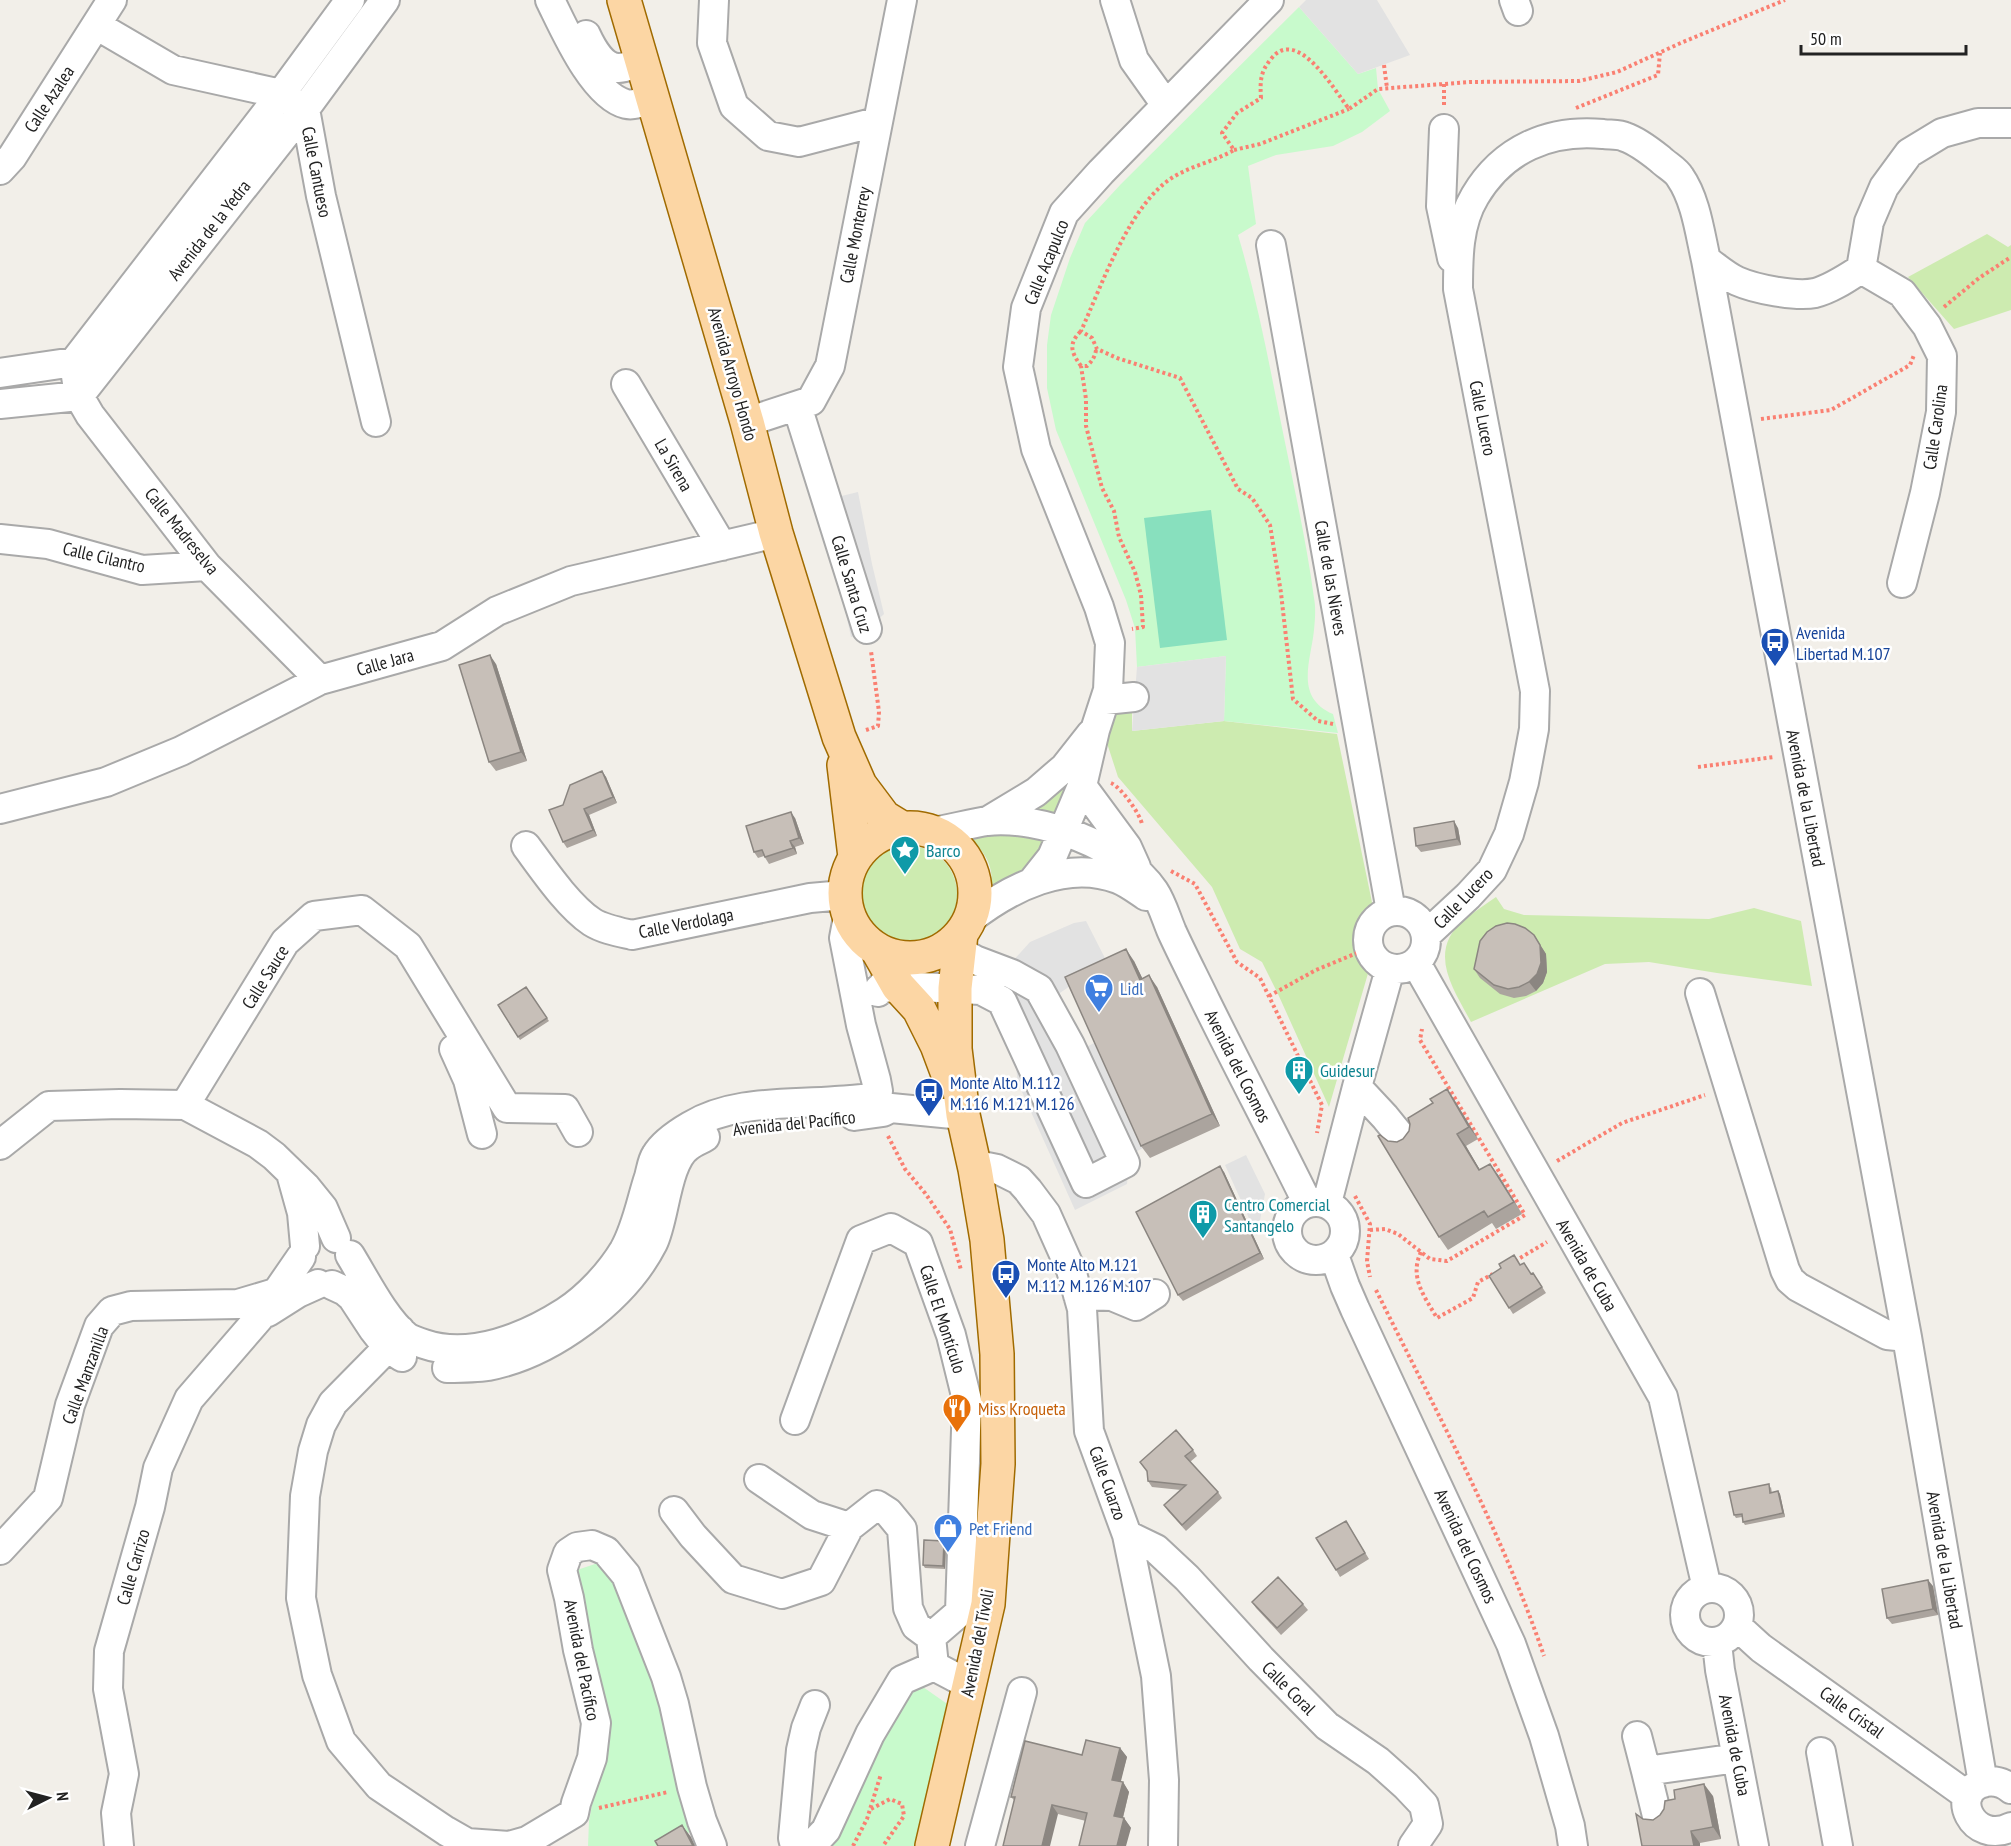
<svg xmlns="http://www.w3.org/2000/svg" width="2011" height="1846" viewBox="0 0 2011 1846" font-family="'PT Sans Narrow',sans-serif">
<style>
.grass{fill:#cdebb0}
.park{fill:#c8facc}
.pitch{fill:#88e0be}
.parking{fill:#e2e2e2}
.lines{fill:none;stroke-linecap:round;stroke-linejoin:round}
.minor-casing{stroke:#a9a9a9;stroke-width:32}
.major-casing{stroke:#a06b00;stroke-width:36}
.path{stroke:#fa8072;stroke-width:4;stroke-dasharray:3 3;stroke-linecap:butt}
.minor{stroke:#fff;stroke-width:28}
.major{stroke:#fcd6a4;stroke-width:33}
.wall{fill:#aba49e}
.shaded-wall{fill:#8b8681}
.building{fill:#c7bfb8;stroke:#8b8681;stroke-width:1.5}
.labels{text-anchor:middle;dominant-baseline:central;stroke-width:5;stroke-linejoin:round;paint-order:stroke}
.street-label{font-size:18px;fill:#222;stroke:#fff}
.transit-label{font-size:18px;fill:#164399;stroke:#fff;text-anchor:start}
.culture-label{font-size:18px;fill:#0d838f;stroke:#fff;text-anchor:start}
.shop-label{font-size:18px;fill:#366cbe;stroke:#fff;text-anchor:start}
.food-label{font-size:18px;fill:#c56008;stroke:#fff;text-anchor:start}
</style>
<rect width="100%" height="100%" fill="#f2efe9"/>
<path class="grass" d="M1987,234L2008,247L2011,245V310L1954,329L1908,277Z
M1132,708V731L1224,721L1337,734L1373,907C1356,928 1347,948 1369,970L1329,1107L1278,994L1262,962L1240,949L1212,887L1118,777L1106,740L1110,710Z
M1071,775L1061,815L1023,810Z
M1002,833L1048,837L1027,869L999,883L992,890C993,863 986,854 968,836Z
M861 894a48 48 0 1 1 96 0a48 48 0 1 1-96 0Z
M1496,897L1504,909L1524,915L1709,919L1754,908L1801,921L1812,986L1717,973L1649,962L1605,964L1471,1022C1453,988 1426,951 1465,919C1475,911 1486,904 1496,897Z"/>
<path class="park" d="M1299,7L1358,74L1376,68L1378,89L1390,111L1362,132L1333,146L1276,155L1248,166L1256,224L1238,235C1256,295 1268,357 1280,418C1292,478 1306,538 1314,598C1316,608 1315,620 1314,630C1311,661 1294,697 1333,714L1338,733L1224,721L1226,656L1137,667L1135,628L1126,600L1056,430L1047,388V345L1051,315L1070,258L1085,223L1121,184Z
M598,1563L613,1581L639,1630L659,1699L691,1831L670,1846H588L589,1821L596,1784L574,1571Z
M913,1680L953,1708L920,1846H819L882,1731Z"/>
<path class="pitch" d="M1211,510L1227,640L1160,648L1144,518Z"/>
<path class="parking" d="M1306,0H1377L1410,55L1358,74L1299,7Z
M858,492L872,564L884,614L862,635L851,637L821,501Z
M1226,656L1224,721L1132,731L1137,667Z
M1086,921L1109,966L1073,984L1054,997L1079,1051L1094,1043L1143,1148L1130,1155L1127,1184L1075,1210L1018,1083L1015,1060L1011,963L1030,942L1074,923Z
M1246,1155L1265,1194L1257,1236L1225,1165Z"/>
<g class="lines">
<g class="minor-casing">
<path id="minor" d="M550,0C564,28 593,96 626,104C635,106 644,101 653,98
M714,0L712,43L734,106L768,136L799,142L876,122
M1115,0L1134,60L1166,105
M1514,0L1518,11
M96,25L173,70L281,94L305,109L321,196L376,422
M586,35C592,48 603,68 619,68C626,68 635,63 642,61
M1444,129L1441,206L1452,258
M0,170L12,157L112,0
M1271,245L1391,911
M1706,260C1716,267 1726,276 1737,281C1755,289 1796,297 1815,293C1831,289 1847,278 1861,269L1869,222L1884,187L1909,153L1942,133L1978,123H2011
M1861,269L1902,293L1927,326L1942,356L1941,412L1925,493L1902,583
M0,373L74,362L281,94L350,0
M76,376L79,396L90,415L207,566L320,680
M626,384L722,546
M0,404L79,396L305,109L385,0
M797,406L867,629
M747,422L811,401L830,366L902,0
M0,539L48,544L142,570L207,566
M1105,700L1134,697
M1082,786L1127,847L1136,867
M0,809L106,782L181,751L320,680L442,646L497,611L571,581L776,533
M988,821L1036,792L1065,767L1091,734
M933,832C951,829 969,824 987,821C1039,815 1124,846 1154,891C1162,903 1166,918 1172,932C1183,956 1195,979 1206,1002C1239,1069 1274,1135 1307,1202
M526,846C543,869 568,906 592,922C603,929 619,932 632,935L810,898L844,895
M1033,881L1052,857L1082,786L1095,730L1108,690L1110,643L1099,607L1036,449L1018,367L1026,308L1064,213L1101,172L1269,0
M1368 940a29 29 0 1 1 58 0a29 29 0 1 1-58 0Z
M970,919C1010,888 1066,859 1118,879C1128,883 1137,890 1146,896
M1426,935L1468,896L1492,870L1509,834L1524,782L1534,729L1535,691L1458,289C1458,258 1458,224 1475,196C1503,149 1549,129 1603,134C1610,135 1619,134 1625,137C1637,141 1650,151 1660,159C1666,165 1676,170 1680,177C1696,200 1700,234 1706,260L1907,1337L1983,1783
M1416,963L1663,1397L1707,1588
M879,989L898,986L981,990L1002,1001L1086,1183L1125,1163L1070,1045L1039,989L1012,974L975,960L959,951
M878,992L890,975L910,959
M1700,993L1785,1270L1790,1280L1798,1287L1887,1335L1907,1337
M454,1049L468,1080L482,1134
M1357,1087L1385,1117L1402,1138
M185,1105L285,942L314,916L362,910L408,946L507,1108L565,1109L578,1132
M854,1116L883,1112L891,1108L963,1115
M0,1145L49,1106L120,1104L185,1105L258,1144L274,1156L306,1187L323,1208L336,1238
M975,1169L987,1167L997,1169L1019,1180L1028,1190L1046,1214L1071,1270L1082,1309L1089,1431L1127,1535L1156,1676L1164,1780L1163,1846
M292,1177L302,1213L305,1246
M1287 1231a29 29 0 1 1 58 0a29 29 0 1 1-58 0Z
M1327,1203L1357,1087L1390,969
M350,1255C366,1281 384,1318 407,1337C412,1340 418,1342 424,1344C470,1360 526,1337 565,1312C588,1297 610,1273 624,1250C637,1227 641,1201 649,1177C651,1170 652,1161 656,1155C663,1143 678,1133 690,1126C733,1100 787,1105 836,1101C849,1100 864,1100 876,1096L878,1091L876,1080L861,1025L844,938L848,917
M1334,1255L1345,1286L1355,1309L1511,1644L1544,1736L1570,1826L1573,1846
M332,1285L345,1291L352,1297L373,1329L388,1348L402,1357
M1078,1295L1112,1296L1136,1306L1155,1294
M268,1312L298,1293L318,1284
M400,1330L397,1338L333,1403L321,1425L313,1451L305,1496L301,1598L317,1675L341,1741L379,1786L446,1831L467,1843L509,1846L527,1841L574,1813L576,1803L592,1758L596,1723L578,1650L569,1598L562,1570L568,1553L577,1547L592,1545L606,1551L626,1575L666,1677L674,1704L692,1787L702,1821L712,1846
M447,1368C460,1368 475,1368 488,1366C551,1354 624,1300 653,1243C665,1219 666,1161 689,1146C694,1142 700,1140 705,1137
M795,1420L861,1240L891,1228L918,1243L951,1335L967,1400L960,1612L931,1637
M759,1479L812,1515L849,1527
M674,1511L693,1536L733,1579L782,1594L821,1581L849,1527L877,1505L888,1512L902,1529L908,1608L916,1626L931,1637L934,1666
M1127,1535L1156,1549L1187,1578L1261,1659L1327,1726L1378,1761L1406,1786L1424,1805L1428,1824L1413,1846
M0,1550L48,1498L70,1405L99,1326L112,1311L131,1306L238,1304L275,1293
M1685 1615a27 27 0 1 1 54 0a27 27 0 1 1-54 0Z
M1738,1627L1761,1648L1968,1796
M1717,1643L1720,1670L1754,1846
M1637,1736L1646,1771
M1821,1752L1838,1846
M2011,1789C2004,1783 1995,1780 1985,1782C1947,1792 1973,1846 2011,1827
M1657,1816L1646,1771L1737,1758
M119,1846L116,1813L124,1774L108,1689L109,1651L150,1507L158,1468L189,1399L259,1318L301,1257
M795,1846L793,1838L801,1750L806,1728L815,1705
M811,1846L826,1830L870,1734L902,1680L934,1666L970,1685
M980,1846L1022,1692"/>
</g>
<g class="major-casing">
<path id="major" d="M624,0L747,422L776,533L839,737L860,785L884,817L902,828
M844,765L855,857
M845 893a65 65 0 1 1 130 0a65 65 0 1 1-130 0Z
M878,951L898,986L919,1009L937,1045L949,1077
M932,1846L988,1604L998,1464L997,1354L987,1240L975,1169L963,1115L955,1049V988L961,934"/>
</g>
<path class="path" d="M1384,65L1387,88
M1444,84V107
M1576,108L1658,75L1660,53
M1234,150L1260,144L1349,109
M1944,307L1979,278L2011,257
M1096,350C1095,357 1092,361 1087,366H1081L1086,399V426L1102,488L1114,511L1119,537L1135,572L1141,595L1143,627L1132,629
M1081,366C1071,352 1068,344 1081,331
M1761,419L1831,410L1910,365L1914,355
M1333,724L1318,721L1293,699L1281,593L1270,525L1252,498L1238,489L1180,378L1117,358L1097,349L1092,338L1081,331C1102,285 1130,202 1175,176C1194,165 1215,161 1234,150L1222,133L1237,113L1261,98C1260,82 1260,72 1271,59C1297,25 1335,91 1349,109L1378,89L1470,82L1579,81L1617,72L1683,42L1785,0
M866,730L878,726L879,712L871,651
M1698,767L1774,757
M1111,783C1121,787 1140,814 1142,824
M1171,871L1195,884L1237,962L1260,978L1322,1105L1317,1133
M1269,996L1316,970L1369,948
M888,1136L905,1169L925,1193L950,1229L961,1270
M1557,1161L1622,1123L1705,1095
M1355,1196L1370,1224L1367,1261L1370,1277
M1370,1230L1385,1229L1398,1234L1430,1259L1447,1261L1525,1215L1420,1040L1422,1029
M1421,1252C1409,1277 1424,1296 1437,1318L1473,1298L1478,1282L1493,1274
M1515,1261L1547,1242
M1376,1290C1435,1410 1501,1529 1544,1656
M599,1808L668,1792
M871,1809L890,1799L902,1804L904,1816L883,1846
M853,1846L867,1819L881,1774"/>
<use href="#minor" class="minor"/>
<use href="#major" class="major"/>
</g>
<path class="wall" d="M496,664L527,761L496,771L489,762Z
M602,771L606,777L617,803L589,815L597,836L567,848L563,842V805Z
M795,818L804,844L795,847L797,854L769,864L764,856L758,858L754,852Z
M1458,828L1461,845L1421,852L1416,846Z
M1534,935L1546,954L1547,972L1543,983L1536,991L1526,996L1514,998L1500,994L1480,978L1474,969Z
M1134,961L1142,978L1157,987L1220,1126L1150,1158L1141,1146Z
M526,987L549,1021L520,1040L498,1005Z
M1447,1089L1455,1101L1478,1139L1466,1146L1480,1170L1490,1164L1522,1214L1496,1229L1492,1223L1448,1250L1439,1237L1388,1141L1397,1142L1403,1139L1433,1103Z
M1224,1172L1264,1259L1183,1301L1178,1295Z
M1520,1265L1531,1274L1533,1273L1546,1293L1513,1314L1489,1276Z
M1193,1450L1197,1456L1190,1462L1218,1492L1222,1498L1186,1531L1168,1511L1164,1505L1181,1490L1152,1487L1148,1481L1147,1472L1140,1462Z
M1771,1487L1772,1493L1778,1491L1780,1494L1785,1517L1745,1525L1743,1522L1742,1517L1736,1518L1734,1515Z
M1346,1521L1369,1559L1340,1577L1336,1570Z
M946,1544L945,1569L925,1568L923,1565Z
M1933,1586L1938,1615L1892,1624L1887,1618Z
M1252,1602L1303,1604L1308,1610L1281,1635L1256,1608Z
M1120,1748L1127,1757L1120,1782H1123L1129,1792L1123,1818H1124L1131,1828L1086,1821L1058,1814L1014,1800L1011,1797L1082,1755Z
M1713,1796L1721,1839L1700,1843L1643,1819L1653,1820L1660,1815L1664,1809Z"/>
<path class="shaded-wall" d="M490,655L496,664L527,761L521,752Z
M602,771L606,777L617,803L613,797Z
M584,809L589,815L597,836L593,830Z
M791,812L795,818L804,844L799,838Z
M1454,821L1458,828L1461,845L1457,839Z
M790,841L795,847L797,854L793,848Z
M1534,935L1546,954L1547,972L1543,983L1536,991L1529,982Z
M1126,949L1134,961L1149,992L1140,980Z
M1149,975L1157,987L1220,1126L1212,1114Z
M1447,1089L1455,1101L1478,1139L1469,1127Z
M1457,1134L1466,1146L1487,1182L1479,1170Z
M1490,1164L1499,1176L1522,1214L1514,1202Z
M1220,1166L1224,1172L1264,1259L1260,1253Z
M1778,1491L1780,1494L1785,1517L1783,1513Z
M944,1541L946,1544L945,1569L943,1566Z
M1928,1580L1933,1586L1938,1615L1933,1609Z
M1120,1748L1127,1757L1119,1789L1112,1780Z
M1123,1782L1129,1792L1121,1825L1114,1816Z
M1704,1784L1713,1796L1721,1839L1713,1827Z
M1052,1805L1058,1814L1050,1846H1042Z
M1124,1818L1131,1828L1126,1846H1117Z
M682,1825L691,1837L695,1846H693Z
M1691,1831L1700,1843V1846H1694Z"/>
<path class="building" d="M490,655L521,752L489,762L459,665Z
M602,771L613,797L584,809L593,830L563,842L549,810L563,805L570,785Z
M791,812L799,838L790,841L793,848L765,857L762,850L754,852L746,826Z
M1454,821L1457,839L1416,846L1414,828Z
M1507,923L1515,924L1525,928L1534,935L1540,945L1541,963L1537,974L1529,982L1519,987L1508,989L1494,985L1474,969L1480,941L1487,932L1496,926Z
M1126,949L1140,980L1149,975L1212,1114L1141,1146L1065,977Z
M526,987L547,1018L518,1037L498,1005Z
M1447,1089L1469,1127L1457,1134L1479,1170L1490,1164L1514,1202L1488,1217L1484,1211L1439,1237L1378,1136L1380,1135L1388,1141L1397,1142L1403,1139L1409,1131L1410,1124L1408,1118L1433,1103L1430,1099Z
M1220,1166L1260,1253L1178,1295L1136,1212Z
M1514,1255L1520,1265L1524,1263L1531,1274L1533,1273L1542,1287L1509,1308L1489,1276L1501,1268L1499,1264Z
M1176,1430L1193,1450L1185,1456L1218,1492L1182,1525L1164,1505L1186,1485L1148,1481L1147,1471L1140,1462Z
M1769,1484L1770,1493L1778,1491L1783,1513L1743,1522L1742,1514L1734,1515L1729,1492Z
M1346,1521L1365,1553L1336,1570L1316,1538Z
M924,1540L944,1541L943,1566L923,1565Z
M1278,1577L1303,1604L1277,1628L1252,1602Z
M1928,1580L1933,1609L1887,1618L1882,1589Z
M1086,1740L1120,1748L1112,1780L1123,1782L1114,1816L1124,1818L1117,1846H1079L1087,1813L1052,1805L1042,1846H1003L1015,1797H1011L1025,1741L1082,1755Z
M1704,1784L1713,1827L1691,1831L1694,1846H1642L1636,1814L1643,1819L1653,1820L1660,1815L1664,1809L1665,1801L1675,1799L1674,1790Z
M682,1825L693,1846H658L655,1841Z"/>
<defs>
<g id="bus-pin" transform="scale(1.5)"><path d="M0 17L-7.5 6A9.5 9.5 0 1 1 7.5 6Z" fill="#1a4fb4" stroke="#fff"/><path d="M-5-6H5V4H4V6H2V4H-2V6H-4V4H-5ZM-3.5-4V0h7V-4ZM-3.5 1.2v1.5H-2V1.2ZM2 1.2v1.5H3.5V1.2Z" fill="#fff"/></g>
<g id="sight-pin" transform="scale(1.5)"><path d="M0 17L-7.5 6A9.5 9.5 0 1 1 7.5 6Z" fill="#0f9aa8" stroke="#fff"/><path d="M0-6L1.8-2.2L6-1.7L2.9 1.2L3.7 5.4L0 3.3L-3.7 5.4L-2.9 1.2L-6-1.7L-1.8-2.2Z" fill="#fff"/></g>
<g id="supermarket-pin" transform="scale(1.5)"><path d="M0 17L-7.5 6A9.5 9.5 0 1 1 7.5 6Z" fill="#3f7fe0" stroke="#fff"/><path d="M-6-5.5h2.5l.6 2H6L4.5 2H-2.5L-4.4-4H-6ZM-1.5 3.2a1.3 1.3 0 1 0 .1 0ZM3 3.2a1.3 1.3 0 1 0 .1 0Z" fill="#fff"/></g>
<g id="building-pin" transform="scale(1.5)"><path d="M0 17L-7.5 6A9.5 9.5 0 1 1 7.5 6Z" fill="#0f9aa8" stroke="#fff"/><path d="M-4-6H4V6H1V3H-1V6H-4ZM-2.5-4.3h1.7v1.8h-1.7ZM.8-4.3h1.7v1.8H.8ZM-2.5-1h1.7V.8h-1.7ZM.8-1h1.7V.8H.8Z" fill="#fff"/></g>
<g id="restaurant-pin" transform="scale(1.5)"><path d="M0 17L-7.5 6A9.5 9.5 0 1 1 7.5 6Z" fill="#e8710a" stroke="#fff"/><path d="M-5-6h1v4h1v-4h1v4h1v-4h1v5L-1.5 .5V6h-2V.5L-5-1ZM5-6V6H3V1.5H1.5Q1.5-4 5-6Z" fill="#fff"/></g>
<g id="shop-pin" transform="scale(1.5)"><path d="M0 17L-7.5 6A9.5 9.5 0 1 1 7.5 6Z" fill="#3f7fe0" stroke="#fff"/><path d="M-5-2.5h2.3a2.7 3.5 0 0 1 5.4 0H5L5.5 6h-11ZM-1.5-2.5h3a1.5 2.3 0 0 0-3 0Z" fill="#fff"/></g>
</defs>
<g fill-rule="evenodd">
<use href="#bus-pin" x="1775" y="642"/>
<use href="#sight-pin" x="905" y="850"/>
<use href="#supermarket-pin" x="1099" y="988"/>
<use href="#building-pin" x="1299" y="1070"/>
<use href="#bus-pin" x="929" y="1092"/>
<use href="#building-pin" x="1203" y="1214"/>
<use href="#bus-pin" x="1006" y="1274"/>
<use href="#restaurant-pin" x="957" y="1408"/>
<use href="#shop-pin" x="948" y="1528"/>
</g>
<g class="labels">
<g class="street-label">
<text transform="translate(49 99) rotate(-57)">Calle Azalea</text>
<text transform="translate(317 172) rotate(79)">Calle Cantueso</text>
<text transform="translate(209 230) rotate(-52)">Avenida de la Yedra</text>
<text transform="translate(855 235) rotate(-79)">Calle Monterrey</text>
<text transform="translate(1046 262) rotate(-68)">Calle Acapulco</text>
<text transform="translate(733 374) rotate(74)">Avenida Arroyo Hondo</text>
<text transform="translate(1483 418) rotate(79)">Calle Lucero</text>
<text transform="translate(1935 427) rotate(-82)">Calle Carolina</text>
<text transform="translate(674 465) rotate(60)">La Sirena</text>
<text transform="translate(182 531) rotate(51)">Calle Madreselva</text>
<text transform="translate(104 557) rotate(13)">Calle Cilantro</text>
<text transform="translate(1331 578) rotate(80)">Calle de las Nieves</text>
<text transform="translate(852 584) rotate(73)">Calle Santa Cruz</text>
<text transform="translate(385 662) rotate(-16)">Calle Jara</text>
<text transform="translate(1806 798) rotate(79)">Avenida de la Libertad</text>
<text transform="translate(1463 898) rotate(-46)">Calle Lucero</text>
<text transform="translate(686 923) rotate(-11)">Calle Verdolaga</text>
<text transform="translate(265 977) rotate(-58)">Calle Sauce</text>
<text transform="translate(1238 1066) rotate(63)">Avenida del Cosmos</text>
<text transform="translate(794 1123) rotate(-6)">Avenida del Pacífico</text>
<text transform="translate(1587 1265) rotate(60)">Avenida de Cuba</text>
<text transform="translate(943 1319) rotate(72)">Calle El Montículo</text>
<text transform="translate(85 1375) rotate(-70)">Calle Manzanilla</text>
<text transform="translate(1108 1483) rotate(70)">Calle Cuarzo</text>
<text transform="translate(1466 1546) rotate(65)">Avenida del Cosmos</text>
<text transform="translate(1945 1560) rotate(80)">Avenida de la Libertad</text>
<text transform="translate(133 1567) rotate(-74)">Calle Carrizo</text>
<text transform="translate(977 1643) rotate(-79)">Avenida del Tívoli</text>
<text transform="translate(582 1660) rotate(79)">Avenida del Pacífico</text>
<text transform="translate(1289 1688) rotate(45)">Calle Coral</text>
<text transform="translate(1852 1712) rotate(36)">Calle Cristal</text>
<text transform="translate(1735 1745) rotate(79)">Avenida de Cuba</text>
</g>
<g class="transit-label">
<text x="1796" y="632">Avenida<tspan x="1796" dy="21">Libertad M.107</tspan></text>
<text x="950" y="1082">Monte Alto M.112<tspan x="950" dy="21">M.116 M.121 M.126</tspan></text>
<text x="1027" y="1264">Monte Alto M.121<tspan x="1027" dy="21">M.112 M.126 M.107</tspan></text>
</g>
<g class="culture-label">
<text x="926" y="850">Barco</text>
<text x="1320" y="1070">Guidesur</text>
<text x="1224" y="1204">Centro Comercial<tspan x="1224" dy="21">Santangelo</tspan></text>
</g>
<g class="shop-label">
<text x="1120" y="988">Lidl</text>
<text x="969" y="1528">Pet Friend</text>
</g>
<g class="food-label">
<text x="978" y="1408">Miss Kroqueta</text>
</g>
</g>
<g transform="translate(48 1798) rotate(84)" stroke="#ffffff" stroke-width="4.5" paint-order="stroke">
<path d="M0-4.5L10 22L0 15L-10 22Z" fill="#222222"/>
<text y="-9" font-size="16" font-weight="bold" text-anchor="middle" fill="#222222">N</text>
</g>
<path d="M1801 45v9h165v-9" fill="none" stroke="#222222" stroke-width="3"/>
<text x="1810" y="45" font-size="18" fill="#222222" stroke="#ffffff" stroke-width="4.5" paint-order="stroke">50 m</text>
</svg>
